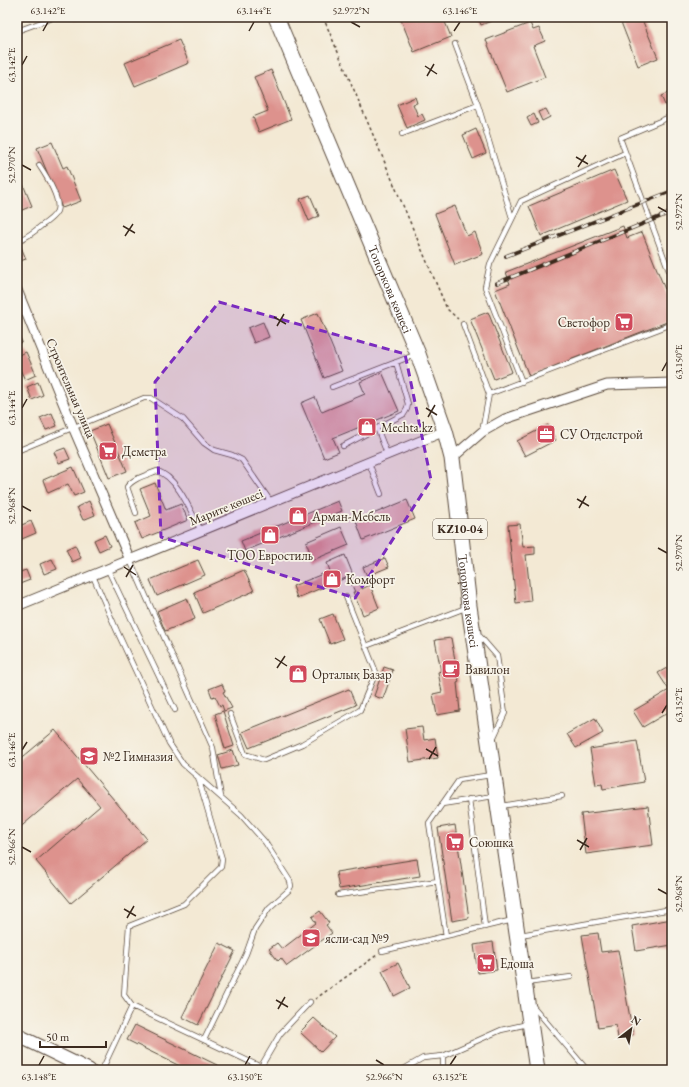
<svg xmlns="http://www.w3.org/2000/svg" width="689" height="1087" viewBox="0 0 689 1087" font-family="'EB Garamond',serif">
<style>
.building{fill:#dd928d}
.lines{fill:none;stroke-linecap:round;stroke-linejoin:round}
.service-casing{stroke:#574739;stroke-width:6}
.minor-casing{stroke:#574739;stroke-width:11}
.secondary-casing{stroke:#574739;stroke-width:15}
.trunk-casing{stroke:#574739;stroke-width:17}
.path{stroke:#574739;stroke-width:1.5;stroke-dasharray:3 3;stroke-linecap:butt}
.service{stroke:#fff;stroke-width:4.5}
.minor{stroke:#fff;stroke-width:9}
.secondary{stroke:#fff;stroke-width:13}
.trunk{stroke:#fff;stroke-width:15}
.rail-casing{stroke:#3b2a1e;stroke-width:4}
.rail{stroke:#f7f3e8;stroke-width:2.5;stroke-dasharray:8;stroke-linecap:butt}
.marked{fill:#7b2cbf;fill-opacity:0.2;stroke:#7b2cbf;stroke-width:3;stroke-dasharray:8 5;stroke-linejoin:round}
.ticks{fill:none;stroke:#3b2a1e;stroke-width:1.5}
.labels{text-anchor:middle;dominant-baseline:central;stroke-width:3.5;stroke-linejoin:round;paint-order:stroke}
.shield{fill:#f7f3e8;stroke:#73665b;stroke-width:1}
.shield-label{font-size:12px;font-weight:bold;fill:#3b2a1e}
.street-label{font-size:13px;fill:#3b2a1e;stroke:#f7f3e8}
.poi-label{font-size:13px;fill:#3b2a1e;stroke:#f7f3e8;text-anchor:start}
.neatline{fill:none;stroke:#3b2a1e;stroke-width:1.5}
.ticks-label{font-size:10px;text-anchor:middle;fill:#3b2a1e}
</style>
<rect width="100%" height="100%" fill="#f7f3e8"/>
<filter id="ink" filterUnits="userSpaceOnUse"><feTurbulence type="fractalNoise" baseFrequency=".025" numOctaves="2"/><feDisplacementMap in="SourceGraphic" scale="8" xChannelSelector="R" yChannelSelector="G"/><feConvolveMatrix kernelMatrix="1 2 1 2 8 2 1 2 1" color-interpolation-filters="sRGB"/></filter>
<filter id="wash" filterUnits="userSpaceOnUse"><feTurbulence type="fractalNoise" baseFrequency=".012" numOctaves="4" result="noise"/><feDisplacementMap in="SourceGraphic" scale="16" xChannelSelector="R" yChannelSelector="G"/><feGaussianBlur stdDeviation="0.9" result="paint"/><feColorMatrix in="noise" values="0 0 0 0 0 0 0 0 0 0 0 0 0 0 0 0 0 1.4 0 .05"/><feComposite in="paint" operator="in"/></filter>
<g filter="url(#wash)">
<rect width="100%" height="100%" fill="#f3e9d4"/>
<g id="blocks">
<path class="building" d="M17,17H28L17,22Z
M74,17H84L75,20Z
M400,17H443L451,37L414,52Z
M478,17H501L481,25Z
M619,17H641L658,58L638,66Z
M530,23L533,30L539,28L545,41L533,46L545,77L507,92L486,40Z
M179,40L189,63L135,86L125,63Z
M271,70L291,119L259,132L253,117L268,111L254,77Z
M672,91V102L665,105L661,96Z
M415,97L417,103L413,104L418,116L422,114L425,120L407,128L397,105Z
M546,109L550,117L542,121L538,112Z
M534,114L538,123L531,126L527,118Z
M476,129L486,153L473,159L463,135Z
M52,142L63,168L67,166L81,201L62,208L37,148Z
M17,170L32,206L17,212Z
M614,170L627,200L541,236L529,206Z
M310,195L319,216L309,221L300,199Z
M455,206L467,236L475,232L483,254L455,265L435,214Z
M623,226L627,238L642,232L672,307V320L529,376L495,290L510,284L506,272Z
M21,247L26,259L20,261L17,255V249Z
M488,312L512,372L494,379L470,319Z
M318,313L342,371L324,378L301,320Z
M263,322L269,337L254,343L248,328Z
M17,331L22,342L17,344Z
M26,352L36,375L25,380L19,367L17,368V356Z
M382,372L399,411L333,438L339,452L324,458L301,403L315,397L322,412L365,394L360,382Z
M38,382L43,395L32,400L27,387Z
M52,413L57,426L46,430L40,418Z
M107,424L127,471L109,478L90,431Z
M548,425L556,440L525,456L517,441Z
M65,448L70,459L59,463L54,452Z
M73,467L84,492L74,496L68,484L48,493L43,480Z
M155,483L166,510L181,504L188,520L142,539L135,523L151,516L140,489Z
M407,500L415,519L363,540L356,521Z
M89,501L95,515L83,520L77,507Z
M338,501L342,511L245,551L241,541Z
M31,521L36,533L17,541V527Z
M520,524L523,547L535,546V554L526,555L531,601L516,603L508,525Z
M341,527L349,545L313,560L306,542Z
M105,535L110,546L99,551L94,540Z
M75,545L81,558L72,562L66,549Z
M345,555L353,575L297,598L293,586L330,571L327,563Z
M385,558L389,567L367,576L363,567Z
M52,559L57,569L44,574L40,564Z
M198,560L205,575L157,596L150,580Z
M26,570L30,580L17,585V573Z
M244,570L254,591L203,613L194,592Z
M358,580L362,589L370,585L379,608L363,615L353,592H355L351,583Z
M187,598L195,619L165,631L157,611Z
M333,614L343,639L330,644L320,619Z
M451,638L459,682L457,683L460,711L437,715L433,694L442,692L438,672L441,671L435,640Z
M672,665V710L643,727L633,711L669,690L658,673Z
M384,667L393,670L383,699L374,696Z
M222,684L225,691L223,692L232,708L224,711L222,705L220,706L215,696L212,697L209,689Z
M349,689L356,705L249,748L242,732Z
M223,711L234,746L225,749L215,714Z
M595,718L603,733L576,748L567,734Z
M422,727L424,740L435,738L438,758L410,762L405,729Z
M55,730L147,839L71,903L36,861L100,806L77,779L17,830V762Z
M637,741L644,782L603,789L602,784L596,785L590,749Z
M233,750L238,765L222,769L218,755Z
M648,806L653,845L586,854L581,814Z
M455,825L469,918L452,921L438,828Z
M417,859L420,876L339,889L336,872Z
M320,911L329,923L326,925L332,933L287,966L281,958L278,961L269,949L277,943L282,949L316,923L312,917Z
M672,919V945L636,951L632,926Z
M598,933L601,952L618,950L633,1035L618,1038L616,1025L598,1028L582,935Z
M493,942L497,970L478,973L474,945Z
M219,943L235,951L198,1025L182,1017Z
M398,963L410,988L394,996L382,971Z
M314,1018L335,1037L321,1052L300,1032Z
M135,1025L219,1066L217,1070H188L127,1040Z
M17,1065L28,1070H17Z"/>
</g>
</g>
<g filter="url(#ink)">
<use href="#blocks" fill-opacity="0" stroke="#574739" stroke-width="1"/>
<g class="lines">
<g class="service-casing">
<path id="service" d="M17,31L50,19L52,17
M455,44L478,105L512,218
M672,116L620,138L672,279
M402,134L478,105
M17,241C26,238 34,232 41,226C47,222 54,217 57,211C61,199 45,174 39,165
M463,324L489,394L482,432
M522,382L485,287L490,264L521,201L625,153
M332,387L417,354
M489,394L672,324
M377,428L388,456
M343,446L404,414L407,409L408,404L396,362
M17,451L144,398H151L183,419L204,443L214,450L232,455L242,460L271,502
M369,463L381,494
M136,513L127,487C133,478 147,475 157,471C177,476 192,514 201,531
M130,560L213,748L221,797
M108,570L175,710
M93,576L117,631L169,743L183,764L241,815L265,842L290,881L291,886L289,890L269,908L255,929L246,954L204,1040
M477,633L497,656L501,684L505,713L493,739
M366,646L468,607
M230,714L245,754L264,760L302,744L360,710L376,672L346,597
M469,799L485,927
M442,804L494,796
M501,806L562,796
M338,895L438,881
M520,935L672,909
M446,936L429,823L459,780L491,775
M382,951L513,920
M526,983L571,977
M532,1005L587,1070
M132,1006L124,995L129,926L184,904L221,867L222,859L198,777
M443,1056V1070
M102,1070L132,1006L261,1067
M259,1070L280,1034L310,1002
M402,1070L423,1058L443,1056L501,1030L528,1024"/>
</g>
<g class="minor-casing">
<path id="minor" d="M17,290L73,427L130,560
M452,458L482,432L505,419L607,385L672,383
M17,606L445,431"/>
</g>
<g class="secondary-casing">
<path id="secondary" d="M17,1035L89,1070"/>
</g>
<g class="trunk-casing">
<g id="trunk">
<path id="s1" d="M276,17L418,354L445,431L452,458L469,606L537,1070"/>
</g>
</g>
<path class="path" d="M323,17L447,309L458,319
M315,999L377,955"/>
<use href="#service" class="service"/>
<use href="#minor" class="minor"/>
<use href="#secondary" class="secondary"/>
<use href="#trunk" class="trunk"/>
<g class="rail-casing">
<path id="rail" d="M506,256L672,191
M497,283L672,212"/>
</g>
<use href="#rail" class="rail"/>
</g>
</g>
<path class="marked" d="M219,302L405,354L431,480L355,598L161,537L155,382Z"/>
<path class="ticks" d="M351,22L360,27M43,31L48,22M249,31L254,22M454,31L460,22M22,65L27,56M425,66L437,74M427,76L434,64M576,157L588,164M22,165L31,170M578,167L586,155M658,207L667,212M123,226L135,233M125,236L133,224M274,317L286,324M277,326L284,314M662,371L667,362M22,408L27,399M426,408L437,415M428,417L435,405M577,499L589,506M22,506L31,511M579,508L586,496M658,548L667,553M124,567L136,575M126,577L133,565M275,658L287,666M277,668L285,656M662,713L667,705M426,749L438,756M22,750L27,742M429,759L436,747M577,840L589,847M22,847L31,852M580,850L587,838M658,889L667,894M124,909L136,916M127,918L134,906M276,1000L288,1007M278,1009L285,997M376,1060L384,1065M39,1065L44,1056M245,1065L250,1056M450,1065L456,1056"/>
<defs>
<g id="supermarket-square" transform="scale(1)"><rect x="-9" y="-9" width="18" height="18" rx="4" fill="#d1495b" stroke="#f7f3e8"/><path d="M-6-5.5h2.5l.6 2H6L4.5 2H-2.5L-4.4-4H-6ZM-1.5 3.2a1.3 1.3 0 1 0 .1 0ZM3 3.2a1.3 1.3 0 1 0 .1 0Z" fill="#fff"/></g>
<g id="shop-square" transform="scale(1)"><rect x="-9" y="-9" width="18" height="18" rx="4" fill="#d1495b" stroke="#f7f3e8"/><path d="M-5-2.5h2.3a2.7 3.5 0 0 1 5.4 0H5L5.5 6h-11ZM-1.5-2.5h3a1.5 2.3 0 0 0-3 0Z" fill="#fff"/></g>
<g id="office-square" transform="scale(1)"><rect x="-9" y="-9" width="18" height="18" rx="4" fill="#d1495b" stroke="#f7f3e8"/><path d="M-6-3h4V-5.5h4V-3h4V5H-6ZM-1-4.5V-3h2v-1.5ZM-6 0V1H6V0Z" fill="#fff"/></g>
<g id="cafe-square" transform="scale(1)"><rect x="-9" y="-9" width="18" height="18" rx="4" fill="#d1495b" stroke="#f7f3e8"/><path d="M-5.5-4.5H6V0H3Q3 3.5 0 3.5H-2.5Q-5.5 3.5-5.5 0ZM3-3.2v2h1.7v-2ZM-6 4.5H4V6H-6Z" fill="#fff"/></g>
<g id="school-square" transform="scale(1)"><rect x="-9" y="-9" width="18" height="18" rx="4" fill="#d1495b" stroke="#f7f3e8"/><path d="M0-5L7-2L0 1L-7-2ZM-4 1L0 2.5L4 1V4Q0 6-4 4Z" fill="#fff"/></g>
</defs>
<g fill-rule="evenodd">
<use href="#supermarket-square" x="624" y="322"/>
<use href="#shop-square" x="367" y="427"/>
<use href="#office-square" x="546" y="434"/>
<use href="#supermarket-square" x="108" y="451"/>
<use href="#shop-square" x="298" y="516"/>
<use href="#shop-square" x="270" y="535"/>
<use href="#shop-square" x="332" y="579"/>
<use href="#cafe-square" x="451" y="669"/>
<use href="#shop-square" x="298" y="674"/>
<use href="#school-square" x="89" y="756"/>
<use href="#supermarket-square" x="455" y="842"/>
<use href="#school-square" x="311" y="938"/>
<use href="#supermarket-square" x="486" y="963"/>
</g>
<g class="labels">
<rect class="shield" x="433" y="519" width="54" height="20" rx="3"/>
<g class="shield-label">
<text x="460" y="529">KZ10-04</text>
</g>
<g class="street-label">
<text stroke="none"><textPath href="#s1" startOffset="295">Топоркова көшесі</textPath></text>
<text transform="translate(71 388) rotate(67)">Строительная улица</text>
<text transform="translate(226 507) rotate(-22)">Марите көшесі</text>
<text stroke="none"><textPath href="#s1" startOffset="619">Топоркова көшесі</textPath></text>
</g>
<g class="poi-label">
<text x="610" y="322" text-anchor="end">Светофор</text>
<text x="381" y="427">Mechta.kz</text>
<text x="560" y="434">СУ Отделстрой</text>
<text x="122" y="451">Деметра</text>
<text x="312" y="516">Арман-Мебель</text>
<text x="270" y="555" text-anchor="middle">ТОО Евростиль</text>
<text x="346" y="579">Комфорт</text>
<text x="465" y="669">Вавилон</text>
<text x="312" y="674">Орталық Базар</text>
<text x="103" y="756">№2 Гимназия</text>
<text x="469" y="842">Союшка</text>
<text x="325" y="938">ясли-сад №9</text>
<text x="500" y="963">Едоша</text>
</g>
</g>
<rect width="689" height="1087" fill="none" stroke="#f7f3e8" stroke-width="44"/>
<g transform="translate(631 1029) rotate(31)" stroke="#f7f3e8" stroke-width="3" paint-order="stroke">
<path d="M0-3L7 15L0 10L-7 15Z" fill="#3b2a1e"/>
<text y="-6" font-size="11" font-weight="bold" text-anchor="middle" fill="#3b2a1e">N</text>
</g>
<path d="M40 1041v6h66v-6" fill="none" stroke="#3b2a1e" stroke-width="2"/>
<text x="46" y="1041" font-size="12" fill="#3b2a1e" stroke="#f7f3e8" stroke-width="3" paint-order="stroke">50 m</text>
<rect x="22" y="22" width="645" height="1043" class="neatline"/>
<g class="ticks-label">
<text x="48" y="14">63.142°E</text>
<text x="254" y="14">63.144°E</text>
<text x="351" y="14">52.972°N</text>
<text x="460" y="14">63.146°E</text>
<text transform="translate(11 65) rotate(-90)" y="4">63.142°E</text>
<text transform="translate(11 165) rotate(-90)" y="4">52.970°N</text>
<text transform="translate(678 212) rotate(-90)" y="4">52.972°N</text>
<text transform="translate(678 362) rotate(-90)" y="4">63.150°E</text>
<text transform="translate(11 408) rotate(-90)" y="4">63.144°E</text>
<text transform="translate(11 506) rotate(-90)" y="4">52.968°N</text>
<text transform="translate(678 553) rotate(-90)" y="4">52.970°N</text>
<text transform="translate(678 705) rotate(-90)" y="4">63.152°E</text>
<text transform="translate(11 750) rotate(-90)" y="4">63.146°E</text>
<text transform="translate(11 847) rotate(-90)" y="4">52.966°N</text>
<text transform="translate(678 894) rotate(-90)" y="4">52.968°N</text>
<text x="39" y="1080">63.148°E</text>
<text x="245" y="1080">63.150°E</text>
<text x="384" y="1080">52.966°N</text>
<text x="450" y="1080">63.152°E</text>
</g>
</svg>
